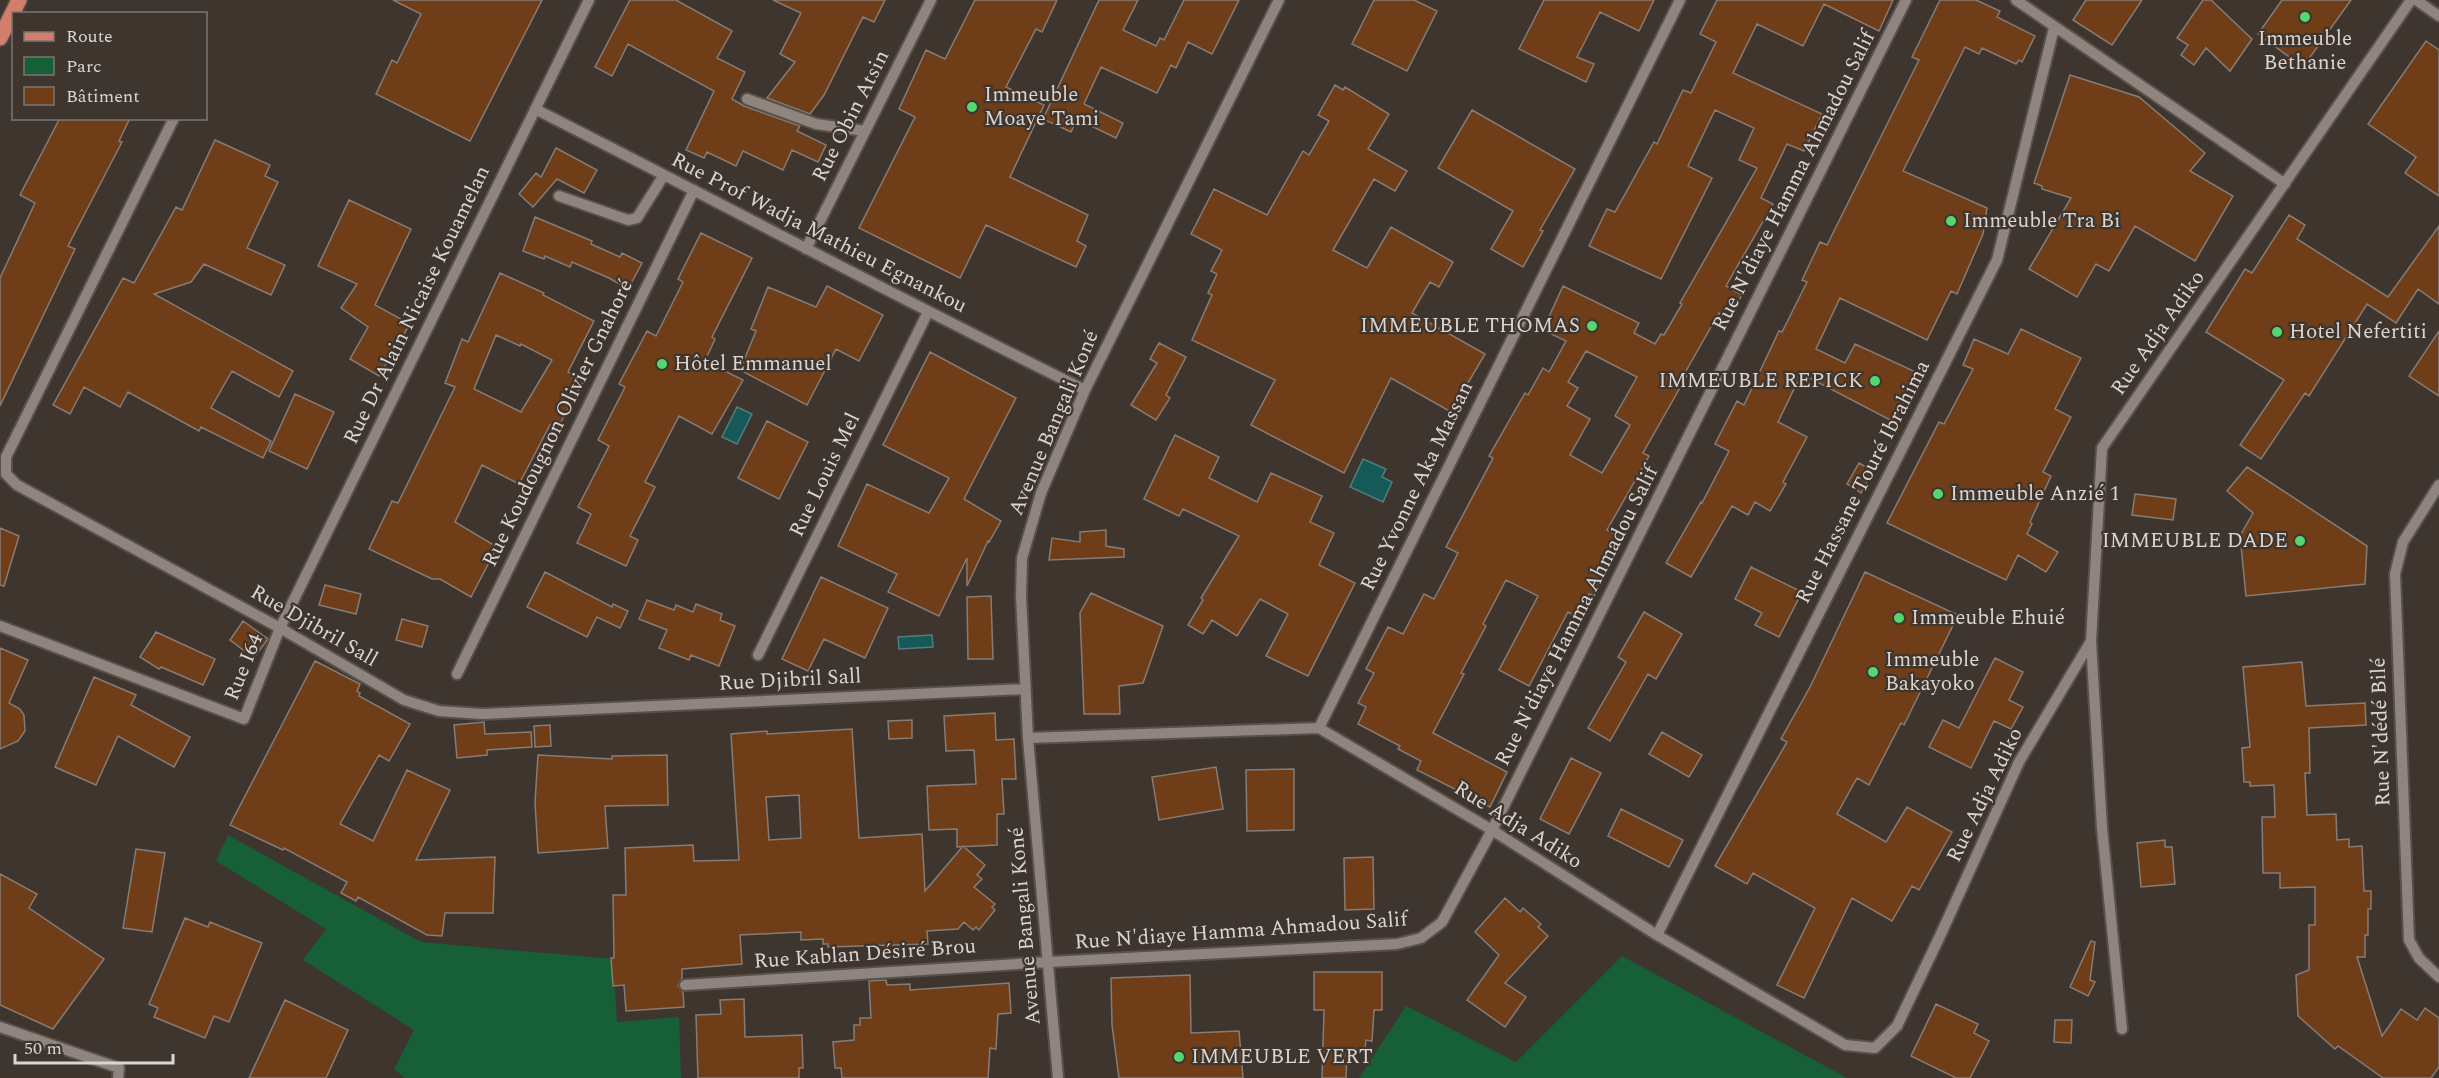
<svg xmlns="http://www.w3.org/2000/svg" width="2439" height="1078" viewBox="0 0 2439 1078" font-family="Spectral,serif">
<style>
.green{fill:#165f37}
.water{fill:#165959;stroke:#517e7d;stroke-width:1.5}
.building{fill:#6f3e18;stroke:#877c75;stroke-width:1.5;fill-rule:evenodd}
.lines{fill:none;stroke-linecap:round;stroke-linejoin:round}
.minor-casing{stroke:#58514b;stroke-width:14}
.major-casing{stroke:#58514b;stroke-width:18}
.minor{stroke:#90857e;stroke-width:10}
.major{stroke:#d27e6d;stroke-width:15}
.poi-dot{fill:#56d671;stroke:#3e352f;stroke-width:2}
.labels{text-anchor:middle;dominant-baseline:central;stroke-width:4.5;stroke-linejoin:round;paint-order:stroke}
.poi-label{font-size:21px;fill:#dbd5d1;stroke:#3e352f;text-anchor:start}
.street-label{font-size:21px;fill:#dbd5d1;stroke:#3e352f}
</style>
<rect width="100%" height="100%" fill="#3e352f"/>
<path class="green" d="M228,835L421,942L613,959L617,1022L679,1017L681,1078H405L394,1069L414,1030L303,960L326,929L216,861Z
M1622,956L1847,1078H1359L1406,1006L1516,1062Z"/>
<path class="water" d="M737,407L752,414L737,444L722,437Z
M1363,459L1386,469L1382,477L1392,482L1383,502L1350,487Z
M932,635L933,647L899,649L898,637Z"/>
<path class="building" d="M393,0H542L470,141L376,94L392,60L397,63L421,14Z
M630,0H676L732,31L717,58L745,72L732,99L744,106L800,126L797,131L826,145L818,162L792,150L783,170L743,151L736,166L707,152L704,158L686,150L714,91L628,44L612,76L595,67Z
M773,0H885L874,22L863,17L824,95L810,114L767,98L795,62L780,54L801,13Z
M975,0H1057L1042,32L1036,29L1006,87L1044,105L1010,177L1088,215L1077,241L1086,246L1076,267L986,225L960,278L859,228L915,117L899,109L926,50L945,59Z
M1099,0H1138L1123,30L1156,46L1160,38L1164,40L1184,0H1239L1212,54L1188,42L1176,68L1171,65L1157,93L1101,67L1084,104L1123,123L1116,138L1077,119L1071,132L1043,119Z
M1374,0H1414L1437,11L1407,71L1352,44Z
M1544,0H1654L1639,31L1600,12L1577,57L1594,64L1586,82L1519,49Z
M1717,0H1893L1879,31L1824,4L1803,46L1757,24L1733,73L1822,114L1804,151L1787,144L1761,198L1773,204L1726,286L1742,295L1728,318L1719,313L1686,371L1689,372L1643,453L1649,456L1607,530L1621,538L1600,575L1603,577L1594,596L1589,594L1577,617L1568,612L1529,686L1499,670L1538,596L1506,580L1483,624L1486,626L1461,673L1464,674L1433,733L1507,772L1490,807L1417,770L1421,761L1398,749L1400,746L1358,724L1366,707L1358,703L1374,673L1366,669L1388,627L1403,634L1424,594L1434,599L1458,553L1446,547L1493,458L1489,456L1525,393L1528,395L1543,368L1549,372L1566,341L1543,330L1563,286L1639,323L1634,333L1655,344L1661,334L1664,335L1682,304L1680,303L1757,168L1739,160L1754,128L1715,110L1688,166L1712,178L1661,279L1589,246L1607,209L1615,212L1654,142L1657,144L1683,90L1691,93L1716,42L1700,34ZM1586,351L1637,377L1615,416L1630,425L1602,473L1570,455L1590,419L1567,406L1578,388L1568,382Z
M1940,0H1976L2000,11L1997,17L2035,36L2022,62L2019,60L2016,64L1982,48L1979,54L1965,47L1903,171L1987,208L1983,234L1957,294L1951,291L1927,340L1840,298L1816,349L1845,363L1855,344L1918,373L1894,422L1806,376L1802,385L1797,383L1778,422L1807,437L1783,482L1786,484L1770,511L1755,502L1748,515L1732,506L1691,577L1666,563L1701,502L1702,503L1729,451L1715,444L1737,401L1744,405L1779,331L1782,332L1807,282L1802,280L1820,242L1827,245L1919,60L1912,57Z
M2086,0H2142L2112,45L2073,20Z
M2203,0H2211L2252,39L2230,71L2206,48L2194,65L2181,55L2188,45L2177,38Z
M2282,0H2351L2303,67L2258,34Z
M2426,41L2439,50V196L2405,173L2416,157L2368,124Z
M2070,75L2139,97L2205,153L2190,171L2233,196L2195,261L2135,226L2109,271L2096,264L2077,297L2029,269L2071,198L2042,189V186L2034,183Z
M1335,85L1343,90L1345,87L1389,114L1368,149L1407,171L1395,191L1374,179L1333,250L1367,268L1391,227L1453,262L1439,287L1430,282L1412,313L1485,354L1451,412L1391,378L1344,473L1251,425L1275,380L1192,340L1212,295L1208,293L1217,274L1211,271L1222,250L1191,234L1214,189L1267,215L1303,151L1309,155L1329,121L1318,115Z
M1472,110L1575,169L1540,230L1543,231L1523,267L1491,249L1513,211L1438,168Z
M60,118H130L119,141L122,142L68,246L75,249L0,406V278L35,203L20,195Z
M215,140L270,165L265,176L278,182L247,248L285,265L271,295L204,264L191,282L154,294L293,371L279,397L232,371L211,408L271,441L263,458L201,427L199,431L128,392L120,407L84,387L70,414L53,405L123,278L134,283L176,207L182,210Z
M556,148L597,170L584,193L557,179L533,207L519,194L536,173L541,177Z
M349,200L411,229L375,305L410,324L379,376L350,359L368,327L341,308L357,284L318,266Z
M2289,215L2305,225L2297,239L2388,297L2439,226V304L2418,289L2396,323L2367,304L2309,396L2305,393L2261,459L2240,445L2284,380L2206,332L2245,269L2252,273Z
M535,217L592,241L591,244L620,257L622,253L642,263L628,289L609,278L572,262L570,267L545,256L544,259L523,251Z
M701,233L752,258L712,337L715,339L705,361L743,380L712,434L679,416L645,482L655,487L630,536L638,540L626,566L577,543L591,514L578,507L609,446L598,440L625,387L619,384L647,331L656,336L683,282L678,279Z
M500,273L544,293L543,295L594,321L568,372L584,381L557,429L550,425L519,484L482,465L455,522L497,547L471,597L440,579H432L369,549L392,501L398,503L455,387L445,383L462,339L468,342ZM496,335L520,346L521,344L552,360L521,412L474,389Z
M827,286L883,315L859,361L836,349L807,405L740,370L756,331L751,329L768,287L816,307Z
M2021,329L2081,358L2055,409L2071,417L2043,472L2051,476L2030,522L2032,524L2027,534L2058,552L2046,572L2018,555L2006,580L1887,523L1939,422L1944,424L1973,369L1963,365L1974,339L2008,354Z
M2439,331V396L2409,376Z
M1159,343L1186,357L1166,395L1170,398L1156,420L1131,405L1157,363L1150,359Z
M930,352L1016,398L964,499L1001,521L989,542L988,541L967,586V558L939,616L888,592L897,574L838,546L867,484L929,513L949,478L883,445Z
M295,394L334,412L307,469L269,451Z
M767,421L808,442L779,499L738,478Z
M1175,435L1219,457L1209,478L1257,502L1271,473L1322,496L1310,522L1334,533L1319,565L1355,583L1308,676L1266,656L1288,614L1260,599L1237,636L1212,620L1203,634L1188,625L1203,600L1201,598L1239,536L1183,509L1179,516L1144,499Z
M1859,463L1873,471L1861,493L1847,484Z
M2247,467L2367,546L2365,584L2246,596L2240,536L2253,513L2227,491Z
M2135,494L2176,499L2173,520L2132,515Z
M0,528L19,536L4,586L0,585Z
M1106,530V546L1124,549V557L1049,560L1052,538L1080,542V532Z
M1751,567L1802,592L1779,637L1755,625L1762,613L1735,599Z
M545,572L612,607L613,604L628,611L620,628L597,617L587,637L527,607Z
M1865,572L1958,615L1904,725L1901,723L1869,785L1857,778L1837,814L1886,842L1907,807L1952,832L1919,890L1912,886L1892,921L1852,898L1804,998L1777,985L1815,908L1753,873L1747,884L1715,866L1787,742L1781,739L1810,687Z
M821,577L888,608L865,658L824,639L808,671L782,659Z
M325,585L361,594L356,614L319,605Z
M1091,593L1163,626L1143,683L1119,686L1120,714H1084L1080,613Z
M991,596L993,659H968L967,597Z
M647,600L674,610L676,605L693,612L696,604L722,614L720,620L735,626L719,666L691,655L689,660L659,648L667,630L639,619Z
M1644,612L1682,634L1656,679L1648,674L1610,741L1588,728L1626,662L1618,657Z
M402,619L428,626L422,647L396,640Z
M243,621L268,639L254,658L230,640Z
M156,632L215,659L203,685L161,667L159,669L140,657Z
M0,648L28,660L9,703L20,709L24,715L25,731L18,741L0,749Z
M1995,658L2023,672L2009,700L2023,707L2011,729L1994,721L1971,768L1929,747L1943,720L1959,728Z
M315,661L360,684L357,691L360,693L359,696L410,724L389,761L379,755L340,824L373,841L407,770L450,790L416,860L495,857L493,913H445L442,936L427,935L358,897L356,901L341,893L347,882L284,848L283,850L230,825Z
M2302,662L2306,706L2365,703L2366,725L2309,728L2310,773H2305L2307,815L2336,814L2337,840L2349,839V847L2362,846L2364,891H2371V909H2368V935H2365V957H2357L2382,1036L2401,1009L2417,1020L2425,1008L2439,1018V1067L2431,1078H2383L2338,1046L2335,1049L2298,1016L2296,975L2309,970V925H2315V887L2280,888V873H2263L2262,817H2275L2274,785L2250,786V782H2244L2242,748L2250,747L2243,667Z
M94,677L136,695L131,705L190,737L174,767L118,736L96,785L55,767Z
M995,713L996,740L1014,739L1016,779H1002L1004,814H997V845L957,847V829L929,830L927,786L976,784L974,750L946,751L944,716Z
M912,720V738L889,739L888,721Z
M484,722L485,734L531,732L532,747L487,750V755L457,758L454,725Z
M550,725L551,746L535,747L534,726Z
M852,729L859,838L922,834L925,891L963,846L985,865L977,875L982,879L974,887L995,904L992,907L995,910L979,930L976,927L973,930L964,922L958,929L927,931L928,944L828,947V944H823V939L801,940V932L740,935L742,964L682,969V978L678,986L683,992L684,1007L626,1011L624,985L613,986L611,958H614L613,895H626L625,848L693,845L694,861L739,860L731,734L767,731V734ZM799,795L801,838L769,840L766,797Z
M1662,732L1702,755L1689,777L1649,754Z
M538,755L612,759V756L667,755L668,805L605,806L608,848L538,853L535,802Z
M1571,758L1601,773L1569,834L1540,819Z
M1216,767L1223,809L1159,820L1152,777Z
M1294,769V830L1247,831L1246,770Z
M1621,809L1683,840L1669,867L1608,836Z
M2165,840V847H2172L2175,884L2141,887L2137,843Z
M136,849L165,853L152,932L123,928Z
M1373,857L1374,909L1345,910L1344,858Z
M0,874L37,894L29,908L104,959L53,1029L0,1005Z
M1505,898L1520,912L1523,908L1541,924L1538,927L1548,936L1505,983L1526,997L1505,1027L1467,1000L1499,955L1475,932Z
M185,918L208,927L210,922L262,943L229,1022L214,1016L205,1038L154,1017L158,1008L149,1004Z
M2091,941L2095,942L2090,980L2095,982L2088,996L2070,987Z
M1314,972H1382V1010H1374L1372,1041L1366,1040L1365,1049H1356L1355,1056H1347L1346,1078H1322L1324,1010H1314Z
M1190,975L1191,1033L1239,1031L1243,1078H1119L1112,1025L1111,978Z
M886,980L887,985L910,984V990L1009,983L1011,1013L998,1014L996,1049L990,1048L988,1078H842L841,1068H835L833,1042L854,1040V1025H860V1018H871L869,981Z
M744,999L745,1037L802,1035L803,1068H799V1078H698L696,1015L721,1014L720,1000Z
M285,1000L348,1030L326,1078H249Z
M1936,1004L1978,1024L1974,1033L1989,1041L1970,1078H1956L1911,1056Z
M2055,1020H2072L2071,1043L2054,1042Z"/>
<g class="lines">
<g class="minor-casing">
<path id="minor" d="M2016,0L2285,184
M2416,0L2439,16
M747,99L816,124L865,131
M535,109C719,202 900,299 1085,390
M174,118L6,457V474L17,485L280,628L404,700L439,711L482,714L1025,689
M559,196L628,220L637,218L664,175
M806,249L931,0
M2439,485L2403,542L2395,574L2409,940L2419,958L2439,977
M0,626L244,719L280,628L589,0
M2091,641L2102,828L2122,1029
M758,655L928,312
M457,674L694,190
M1319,728L1492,830L1657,935L1845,1045L1875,1048L1897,1026L1940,936L2019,762L2091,641L2102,448L2411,0
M1028,738L1319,728L1680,0
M1657,935L1997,260L2054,28
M685,985L1048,962L1397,944L1421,938L1442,922L1492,830L1906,0
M0,1027L119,1068L118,1078
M1058,1078L1028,738L1021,596L1022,558L1041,493L1085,390L1279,0"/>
</g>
<g class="major-casing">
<path id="major" d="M0,38L19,0"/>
</g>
<use href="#minor" class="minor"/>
<use href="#major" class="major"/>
</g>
<g class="poi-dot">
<circle cx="2305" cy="17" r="6"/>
<circle cx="972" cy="107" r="6"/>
<circle cx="1951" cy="221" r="6"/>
<circle cx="1592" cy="326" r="6"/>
<circle cx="2277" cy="332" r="6"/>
<circle cx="662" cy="364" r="6"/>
<circle cx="1875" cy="381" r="6"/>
<circle cx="1938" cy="494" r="6"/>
<circle cx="2300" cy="541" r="6"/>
<circle cx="1899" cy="618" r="6"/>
<circle cx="1873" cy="672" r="6"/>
<circle cx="1179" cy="1057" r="6"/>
</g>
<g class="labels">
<g class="poi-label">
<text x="2305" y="39" text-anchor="middle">Immeuble<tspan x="2305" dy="24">Bethanie</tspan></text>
<text x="984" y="95">Immeuble<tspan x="984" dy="24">Moaye Tami</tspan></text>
<text x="1963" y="221">Immeuble Tra Bi</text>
<text x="1580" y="326" text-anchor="end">IMMEUBLE THOMAS</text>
<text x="2289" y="332">Hotel Nefertiti</text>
<text x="674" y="364">Hôtel Emmanuel</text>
<text x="1863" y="381" text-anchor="end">IMMEUBLE REPICK</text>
<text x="1950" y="494">Immeuble Anzié 1</text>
<text x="2288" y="541" text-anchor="end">IMMEUBLE DADE</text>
<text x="1911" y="618">Immeuble Ehuié</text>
<text x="1885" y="660">Immeuble<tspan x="1885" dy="24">Bakayoko</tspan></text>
<text x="1191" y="1057">IMMEUBLE VERT</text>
</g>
<g class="street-label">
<text transform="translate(851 116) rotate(-63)">Rue Obin Atsin</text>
<text transform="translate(1794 181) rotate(-63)">Rue N'diaye Hamma Ahmadou Salif</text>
<text transform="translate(819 233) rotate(27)">Rue Prof Wadja Mathieu Egnankou</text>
<text transform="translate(417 305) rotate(-64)">Rue Dr Alain Nicaise Kouamelan</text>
<text transform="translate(2158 333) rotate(-55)">Rue Adja Adiko</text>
<text transform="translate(558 423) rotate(-64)">Rue Koudougnon Olivier Gnahoré</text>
<text transform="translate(1054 423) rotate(-67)">Avenue Bangali Koné</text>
<text transform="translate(825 475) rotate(-64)">Rue Louis Mel</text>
<text transform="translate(1863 482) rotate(-63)">Rue Hassane Touré Ibrahima</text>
<text transform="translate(1417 486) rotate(-64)">Rue Yvonne Aka Massan</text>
<text transform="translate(1577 616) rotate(-63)">Rue N'diaye Hamma Ahmadou Salif</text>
<text transform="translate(314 626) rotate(30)">Rue Djibril Sall</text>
<text transform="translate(244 667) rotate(-68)">Rue I64</text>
<text transform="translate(790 680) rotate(-3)">Rue Djibril Sall</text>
<text transform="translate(2381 732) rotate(-92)">Rue N'dédé Bilé</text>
<text transform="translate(1985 795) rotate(-64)">Rue Adja Adiko</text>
<text transform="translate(1518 825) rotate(32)">Rue Adja Adiko</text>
<text transform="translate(1025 926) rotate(-95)">Avenue Bangali Koné</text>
<text transform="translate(1241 931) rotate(-4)">Rue N'diaye Hamma Ahmadou Salif</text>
<text transform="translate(865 954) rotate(-4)">Rue Kablan Désiré Brou</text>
</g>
</g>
<rect x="12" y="12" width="195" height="108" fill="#3e352f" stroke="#7d7570" stroke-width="1.5"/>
<rect x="24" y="32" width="30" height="9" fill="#d27e6d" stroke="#7d7570" stroke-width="1.5"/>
<text x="66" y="42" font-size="18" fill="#dbd5d1">Route</text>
<rect x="24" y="57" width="30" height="18" fill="#165f37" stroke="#7d7570" stroke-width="1.5"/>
<text x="66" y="72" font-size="18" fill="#dbd5d1">Parc</text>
<rect x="24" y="87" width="30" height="18" fill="#6f3e18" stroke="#7d7570" stroke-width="1.5"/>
<text x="66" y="102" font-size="18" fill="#dbd5d1">Bâtiment</text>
<path d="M15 1054v9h158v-9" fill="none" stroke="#dbd5d1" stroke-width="3"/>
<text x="24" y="1054" font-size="18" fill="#dbd5d1" stroke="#3e352f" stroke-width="4.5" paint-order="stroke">50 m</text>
</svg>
